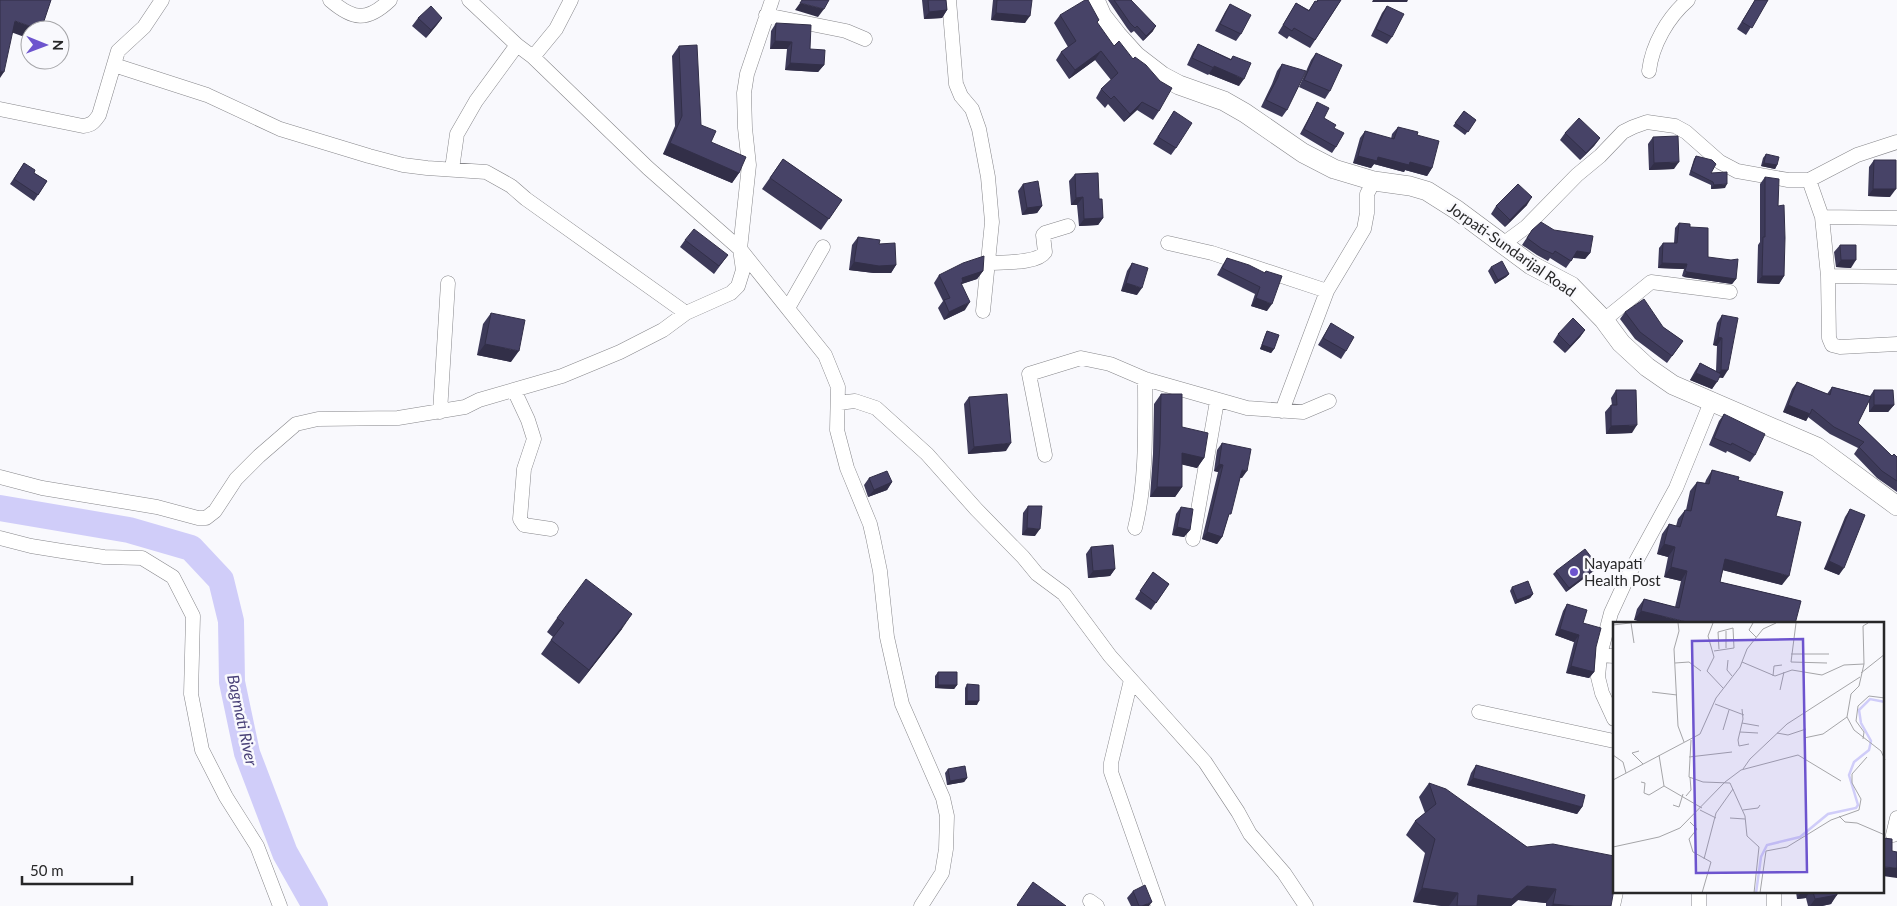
<svg xmlns="http://www.w3.org/2000/svg" width="1897" height="906" viewBox="0 0 1897 906" font-family="Lato,sans-serif">
<style>
.lines{fill:none;stroke-linecap:round;stroke-linejoin:round}
.river{stroke:#d0cdf9;stroke-width:26}
.minor-casing{stroke:#87878b;stroke-width:15}
.secondary-casing{stroke:#87878b;stroke-width:20}
.minor{stroke:#fff;stroke-width:14}
.secondary{stroke:#fff;stroke-width:19}
.wall{fill:#3d3a59}
.shaded-wall{fill:#322f48}
.building{fill:#474367;stroke:#322f48}
.poi-dot{fill:#6d54ce;stroke:#f9f9fd;stroke-width:2}
.labels{text-anchor:middle;dominant-baseline:central;stroke-width:5;stroke-linejoin:round;paint-order:stroke}
.street-label{font-size:15px;fill:#272728;stroke:#f9f9fd}
.poi-label{font-size:15px;fill:#272728;stroke:#f9f9fd;text-anchor:start}
.water-label{font-size:16px;font-style:italic;fill:#494178;stroke:#f9f9fd}
.inset-river{fill:none;stroke:#d0cdf9;stroke-width:2.5}
.inset-road{fill:none;stroke:#a5a5a8;stroke-width:1}
.view{fill:#6d54ce;fill-opacity:0.15;stroke:#6d54ce;stroke-width:2.5}
.inset-edge{fill:none;stroke:#272728;stroke-width:2.5}
</style>
<rect width="100%" height="100%" fill="#f9f9fd"/>
<g class="lines">
<path class="river" d="M0,508L129,530L191,548L221,580L231,621L232,682L247,753L285,853L315,906"/>
<g class="minor-casing">
<path id="minor" d="M330,0C353,20 367,22 390,0
M469,0L517,45L533,57L648,168L740,249L825,355L838,387L837,430L847,468L870,524L873,537L880,571L887,637L902,704L943,798L947,816L946,849L942,873L921,906
M949,0L956,84L961,96L972,109L979,129L988,177L992,222L983,311
M766,15L846,31L865,39
M533,57L556,29L571,0
M114,65L207,95L280,129L369,156L403,165L427,168L486,172L511,186L526,199L686,313
M1649,71C1652,45 1668,17 1688,0
M0,109L83,126C92,125 94,122 99,115L118,51L144,27L162,0
M452,169L457,134L476,101L517,45
M1809,180L1822,217L1828,276L1829,338L1832,345L1840,347L1897,344
M1822,217L1897,218
M1168,243L1212,253L1327,291
M1503,244L1526,227L1577,175L1600,156L1623,132L1633,127L1647,122L1675,126L1686,132L1720,162L1737,171L1788,180H1809L1857,155L1897,142
M988,263C1003,262 1037,264 1045,252L1043,235L1045,233L1068,226
M1828,276L1897,277
M788,308L823,247
M1604,320L1651,282L1730,292
M514,390L528,420L534,439L524,469L520,519L524,525L551,529
M838,403L855,401L876,408L927,454L976,509L1023,557L1037,574L1064,594L1110,656L1205,762L1238,812L1250,834L1284,873L1306,906
M1282,411L1327,291L1364,229L1367,213V194L1374,181
M440,412L448,283
M1045,455L1029,374L1081,358L1110,364L1145,379L1247,408L1303,412L1329,401
M0,477L42,488L157,507L198,518H206L215,511L236,479L259,456L296,424L318,419L398,418L465,407L479,400L562,376L620,352L663,330L686,313L731,293L738,286L743,270L740,249L749,165L745,128L744,93L747,74L772,0
M1135,528C1147,480 1145,428 1145,379
M0,538L31,546L62,551L104,557L142,558L173,577L193,616L191,694L202,750L226,797L257,846L280,906
M1193,539L1217,401
M1600,655L1614,656
M1131,680L1111,763V772L1158,906
M1479,712L1614,741
M1614,719L1602,693L1598,677L1600,655L1611,613L1628,576L1676,488L1711,402
M1893,835L1897,818
M1090,901L1097,906
M1613,906L1616,892
M1699,906V892
M1774,906V892"/>
</g>
<g class="secondary-casing">
<path id="secondary" d="M1095,0L1102,16L1117,35L1136,56L1162,76L1179,85L1224,101L1245,113L1303,153L1334,169L1374,181L1410,186L1427,191L1457,210L1531,265L1571,286L1604,320L1621,343L1647,367L1673,385L1817,447L1897,506"/>
</g>
<use href="#minor" class="minor"/>
<use href="#secondary" class="secondary"/>
</g>
<path class="wall" d="M922,0H946L947,10L942,18L924,19Z
M993,0H1032L1025,23L991,20Z
M1108,0H1131L1153,31L1143,41L1134,31L1131,33L1127,28Z
M1317,0H1341L1310,48L1289,36L1287,39L1278,33L1296,3L1309,10L1315,1L1316,2Z
M1755,0H1768L1746,35L1737,29Z
M1230,4L1241,34L1236,41L1215,31L1225,12Z
M1387,6L1392,37L1387,44L1371,36L1382,13Z
M1060,15L1099,20L1097,23L1159,111L1153,120L1137,110L1124,122L1108,104L1105,108L1096,98L1101,89L1111,80L1095,60L1069,79L1056,60L1061,52L1068,47L1054,23Z
M418,18H442L426,38L412,26Z
M776,23L810,49L824,65L818,72L785,70L787,49H770L771,31Z
M1198,44L1231,59L1233,56L1239,86L1209,74L1208,75L1187,65L1193,52Z
M679,46L701,125L711,142L739,173L732,183L663,154L675,126L672,56Z
M1316,53L1330,91L1325,99L1299,87L1311,60Z
M1282,64L1287,110L1282,117L1261,107L1272,84L1277,71Z
M1317,102L1324,118L1334,128L1336,147L1332,153L1300,134L1314,108Z
M1174,111L1176,148L1171,155L1153,144Z
M1464,111L1476,120L1465,135L1453,126Z
M1398,127L1417,135L1432,168L1427,176L1405,170L1404,172L1374,164L1371,168L1353,163L1360,138L1365,131L1391,139L1392,134Z
M1565,133L1600,138L1594,146L1580,160L1560,140Z
M1653,137L1674,169L1649,170L1648,144Z
M1766,154L1777,165L1775,169L1761,166L1763,158Z
M1696,156L1711,173L1725,188L1711,189V185L1689,175L1694,159Z
M783,159L842,200L821,230L762,189Z
M1874,160L1890,197L1868,196L1869,167Z
M24,163L34,173L47,181L34,201L10,184Z
M1075,174L1099,199L1103,218L1098,225L1079,226L1077,205H1071L1069,181Z
M1765,177L1778,206L1784,276L1779,284L1757,283L1758,245L1760,242V184Z
M1023,184L1042,206L1037,213L1022,215L1018,191Z
M1527,205L1505,227L1491,214L1496,206Z
M1679,223L1690,227L1708,257L1736,279L1732,284L1684,277L1682,276L1684,269L1658,268L1659,248L1663,243H1674L1675,228Z
M1532,230L1590,253L1585,259L1573,258L1566,268L1550,258L1548,261L1537,255L1522,245Z
M858,237L879,244L896,265L891,273H874L849,270L852,245Z
M685,240L728,255L714,274L680,247Z
M1840,245L1851,268L1836,267L1834,252Z
M1227,258L1264,273L1266,271L1267,311L1251,306L1255,294L1217,275L1222,266Z
M1132,263L1137,295L1121,291L1127,271Z
M1491,267L1509,274L1506,277L1495,284L1488,271Z
M983,271L977,279L961,284L965,310L944,320L938,308L943,301L934,283L939,275Z
M1625,312L1663,327L1683,341L1667,363L1635,339L1620,319Z
M491,313L511,362L477,355L483,324Z
M1722,315L1723,378L1719,377L1712,389L1690,380L1695,371L1700,363L1716,371L1717,346L1713,345L1717,323Z
M1331,323L1346,351L1341,359L1318,345Z
M1585,330L1580,337L1565,353L1553,342L1558,334Z
M1267,331L1274,349L1271,353L1260,349L1265,335Z
M1797,382L1827,394L1832,387L1870,396L1874,390L1894,405L1888,412H1869V401L1858,423L1892,456L1897,457V492L1877,478L1854,454L1858,448L1830,434L1808,417L1806,421L1783,412L1792,389Z
M1616,390L1632,433L1606,434L1605,412L1611,405H1612L1611,398Z
M1161,394L1182,427L1204,458L1197,468L1182,464V487L1175,497H1150L1153,454L1154,404Z
M969,397L1006,451L968,454L964,404Z
M1724,414L1755,455L1750,462L1727,451L1726,453L1709,445L1719,421Z
M1222,443L1242,478H1240L1222,537L1217,544L1202,539L1218,472L1214,471L1217,450Z
M1712,470L1738,480L1776,516L1782,585L1723,570L1720,582L1801,601L1634,620L1637,609L1644,599L1675,607L1681,581L1664,577L1668,557L1657,554L1662,534L1669,524L1676,526L1678,519L1685,510H1686L1690,491L1697,482L1705,483L1706,480Z
M869,478L892,482L887,490L868,497L864,485Z
M1028,506L1035,536L1022,535L1023,513Z
M1181,507L1190,530L1184,537L1172,535L1176,514Z
M1850,509L1839,575L1824,569L1845,517Z
M1091,547L1115,569L1110,576L1088,578L1086,554Z
M1598,566L1595,570L1566,592L1553,574L1556,571Z
M1153,572L1169,584L1151,610L1135,599Z
M1512,587L1533,594L1530,598L1515,604L1510,591Z
M1567,604L1583,623L1596,647L1594,672L1589,678L1566,673L1574,642L1555,635L1563,611Z
M557,618L622,629L579,684L541,654L553,637L547,632Z
M938,672L957,685L954,689L935,688V676Z
M967,684L977,705H965V688Z
M1476,765L1582,807L1577,814L1467,785L1471,773Z
M948,769L967,778L964,782L947,785L945,773Z
M1429,783L1527,847L1611,906H1546V903L1518,900L1511,906H1442L1413,902L1425,853L1406,835L1415,821L1425,813L1419,797Z
M1133,891L1149,906H1131L1127,898Z
M1796,892H1837L1831,904L1822,906H1808L1806,898L1797,899Z"/>
<path class="shaded-wall" d="M1373,0H1408L1407,2H1372Z
M800,3L824,9L818,17L795,10Z
M947,10L942,18L924,19L929,12Z
M996,13L1030,16L1025,23L991,20Z
M442,18L437,25L426,38L431,30Z
M15,21L41,30H30V39L8,31Z
M1156,26L1153,31L1143,41L1146,36Z
M775,41L792,42L787,49H770Z
M1101,51L1095,60L1069,79L1075,70Z
M790,63L824,65L818,72L785,70Z
M1214,66L1244,79L1239,86L1209,74Z
M0,71L4,72L0,78Z
M1142,102L1137,110L1124,122L1130,114Z
M1600,138L1594,146L1580,160L1586,153Z
M670,143L739,173L732,183L663,154Z
M1358,156L1378,157L1410,162L1432,168L1427,176L1405,170L1404,172L1374,164L1371,168L1353,163Z
M1679,162L1674,169L1649,170L1654,163Z
M1764,163L1777,165L1775,169L1761,166Z
M1727,184L1725,188L1711,189L1714,185Z
M1873,189H1896L1890,197L1868,196Z
M1083,197L1077,205H1071L1076,198Z
M1532,197L1527,205L1505,227L1510,220Z
M1042,206L1037,213L1022,215L1027,208Z
M1103,218L1098,225L1079,226L1084,219Z
M1577,251L1590,253L1585,259L1572,257Z
M1841,260H1856L1851,268L1836,267Z
M854,262L896,265L891,273H874L849,270Z
M1662,263L1687,264L1684,269L1658,268Z
M983,271L977,279L962,284L958,289L962,278Z
M1687,272L1736,279L1732,284L1684,277Z
M1509,274L1506,277L1495,284L1498,280Z
M1762,276H1784L1779,284L1757,283Z
M1126,283L1142,288L1137,295L1121,291Z
M1256,298L1272,304L1267,311L1251,306Z
M970,302L965,310L944,320L949,312Z
M1585,330L1580,337L1565,353L1570,346Z
M1718,337L1722,338L1717,346L1713,345Z
M485,344L519,351L511,362L477,355Z
M1262,345L1274,349L1271,353L1260,349Z
M1721,370H1728L1723,378L1716,377Z
M1696,373L1717,382L1712,389L1690,380Z
M1788,405L1810,414L1806,421L1783,412Z
M1874,405H1894L1888,412H1869Z
M1637,425L1632,433L1606,434L1611,426Z
M1011,443L1006,451L968,454L974,447Z
M1182,453L1204,458L1197,468L1175,463Z
M1219,464L1223,465L1218,472L1214,471Z
M1242,470L1247,471L1242,478L1237,477Z
M892,482L887,490L868,497L874,490Z
M1157,487H1182L1175,497H1150Z
M1177,527L1190,530L1184,537L1172,535Z
M1027,528L1040,529L1035,536L1022,535Z
M1207,532L1222,537L1217,544L1202,539Z
M1664,544L1675,547L1668,557L1657,554Z
M1725,559L1789,576L1782,585L1718,569Z
M1829,561L1844,568L1839,575L1824,569Z
M1598,566L1595,570L1566,592L1569,588Z
M1671,567L1687,571L1681,581L1664,577Z
M1115,569L1110,576L1088,578L1093,571Z
M1533,594L1530,598L1515,604L1517,600Z
M1641,611L1695,624H1648L1634,620Z
M632,614L622,629L579,684L589,670Z
M1711,621L1723,624H1709Z
M1560,629L1579,635L1574,642L1555,635Z
M1571,666L1594,672L1589,678L1566,673Z
M938,685H957L954,689L935,688Z
M967,701H979L977,705H965Z
M967,778L964,782L947,785L950,781Z
M1473,778L1582,807L1577,814L1467,785Z
M1883,867L1897,868V878L1883,876Z
M1527,886L1556,889L1546,903L1518,900L1511,906H1470L1478,895Z
M1422,888L1458,893L1449,906H1442L1413,902Z
M1801,892H1809L1806,898L1797,899Z
M1837,895L1831,904L1822,906H1810L1815,899Z
M1152,902L1149,906H1142Z
M1553,904L1574,906H1551Z"/>
<path class="building" d="M0,0H51L41,30L15,21L4,72L0,71Z
M802,0H829L824,9L800,3Z
M928,0H946L947,10L929,12Z
M997,0H1032L1030,16L996,13Z
M1085,0H1088L1099,20L1097,22L1114,46L1119,41L1133,59L1135,57L1146,65L1160,81L1172,88L1159,111L1142,102L1130,114L1114,96L1111,99L1101,89L1118,73L1101,51L1075,70L1061,52L1076,41L1060,15Z
M1114,0H1131L1156,26L1146,36L1137,26L1135,28L1130,23Z
M1318,0H1341L1315,40L1294,28L1292,31L1283,25L1296,3L1309,11L1315,1L1317,2Z
M1755,0H1768L1752,28L1742,22Z
M1230,4L1251,15L1241,34L1220,24Z
M431,6L442,18L431,30L418,18Z
M1387,6L1404,14L1392,37L1376,29Z
M776,23L811,25L810,49L825,50L824,65L790,63L792,42L775,41Z
M1198,44L1231,60L1233,56L1251,63L1244,79L1214,66V68L1192,58Z
M697,45L701,125L716,131L711,142L746,157L739,173L670,143L682,116L679,46Z
M1316,53L1342,65L1330,91L1304,80Z
M1282,64L1306,71L1287,110L1266,100L1278,77Z
M1317,102L1329,108L1324,118L1336,125L1334,128L1344,133L1336,147L1304,129Z
M1174,111L1192,123L1176,148L1158,137Z
M1464,111L1476,120L1468,132L1455,123Z
M1579,118L1600,138L1586,153L1565,133Z
M1398,127L1418,132L1417,135L1439,141L1432,168L1410,162L1409,165L1378,157L1377,161L1358,156L1365,131L1394,139Z
M1678,136L1679,162L1654,163L1653,137Z
M1766,154L1779,157L1777,165L1764,163Z
M1696,156L1712,160L1716,164L1711,173L1727,172V184L1714,185L1713,182L1691,171Z
M783,159L842,200L829,219L770,178Z
M1874,160H1896V189H1873Z
M24,163L35,170L34,173L47,181L38,195L14,179Z
M1098,173L1099,199H1102L1103,218L1084,219L1083,197L1076,198L1075,174Z
M1765,177L1779,179L1778,206L1784,205L1785,238L1784,276H1762L1763,237H1765Z
M1038,181L1042,206L1027,208L1023,184Z
M1518,184L1532,197L1510,220L1496,206Z
M1541,222L1554,230L1593,236L1590,253L1577,251L1571,261L1555,251L1553,254L1542,249L1527,238L1532,230Z
M1679,223L1690,224V227L1708,228V257L1731,260L1738,259L1736,279L1687,272L1685,271L1687,264L1662,263L1663,243H1677Z
M694,229L728,255L719,266L685,240Z
M858,237L880,240L879,244L895,243L896,265L879,266L854,262Z
M1840,245H1856V260H1841Z
M984,256L983,271L962,278L963,282L961,283L970,302L949,312L944,300L950,298L939,275L963,263Z
M1227,258L1249,265L1265,273L1266,271L1282,276L1272,304L1256,298L1260,287L1222,268Z
M1502,261L1509,274L1498,280L1491,267Z
M1132,263L1148,268L1142,288L1126,283Z
M1644,299L1663,327L1683,341L1672,356L1640,332L1625,312Z
M491,313L525,320L519,351L485,344Z
M1722,315L1738,318L1728,370H1721L1722,338L1718,337Z
M1573,318L1585,330L1570,346L1558,334Z
M1331,323L1354,337L1346,351L1323,338Z
M1267,331L1279,335L1274,349L1262,345Z
M1700,363L1721,374L1717,382L1696,373Z
M1797,382L1830,395L1832,387L1871,397L1858,423L1892,456L1894,454L1897,457V481L1882,471L1859,447L1864,442L1834,427L1812,409L1810,414L1788,405Z
M1616,390H1636L1637,425L1611,426V405H1617Z
M1874,390H1893L1894,405H1874Z
M1007,394L1011,443L974,447L969,397Z
M1161,394H1182V427L1208,433L1204,458L1182,453V487H1157L1160,444Z
M1724,414L1765,434L1755,455L1732,443L1731,445L1714,438Z
M1222,443L1251,449L1247,471L1242,470L1231,514H1229L1222,537L1207,532L1223,465L1219,464Z
M1712,470L1739,477L1738,480L1783,492L1776,516L1801,522L1789,576L1725,559L1720,582L1801,601L1795,624H1723L1711,621L1710,624H1695L1641,611L1644,599L1679,608L1687,571L1671,567L1675,547L1664,544L1669,524L1680,527L1685,510L1691,511L1697,482L1709,484Z
M887,471L892,482L874,490L869,478Z
M1028,506H1042L1040,529L1027,528Z
M1181,507L1193,509L1190,530L1177,527Z
M1850,509L1865,515L1844,568L1829,561Z
M1113,545L1115,569L1093,571L1091,547Z
M1585,549L1598,566L1569,588L1556,571Z
M1153,572L1169,584L1156,603L1140,591Z
M586,579L632,614L589,670L551,640L564,623L557,618Z
M1528,581L1533,594L1517,600L1512,587Z
M1567,604L1587,610L1583,623L1601,628L1596,647L1594,672L1571,666L1579,635L1560,629Z
M938,672H957V685H938Z
M967,684L979,685V701H967Z
M1476,765L1585,795L1582,807L1473,778Z
M965,766L967,778L950,781L948,769Z
M1429,783L1446,789L1527,847L1553,844L1614,856V889L1611,906H1574L1553,904L1556,889L1527,886L1512,899L1478,895L1477,906H1457L1458,893L1422,888L1435,839L1415,821L1436,804Z
M1883,838L1892,839V851L1897,852V868L1883,867Z
M1033,882L1066,906H1018L1017,905Z
M1145,885L1152,902L1142,906H1139L1133,891Z
M1813,892H1837V895L1815,899Z"/>
<circle class="poi-dot" cx="1574" cy="572" r="5"/>
<g class="labels">
<g class="street-label">
<text transform="translate(1512 249) rotate(35)">Jorpati-Sundarijal Road</text>
</g>
<g class="poi-label">
<text x="1584" y="563">Nayapati<tspan x="1584" dy="17">Health Post</tspan></text>
</g>
<g class="water-label">
<text transform="translate(243 720) rotate(78)">Bagmati River</text>
</g>
</g>
<g transform="translate(1613 622)">
<rect width="271" height="271" fill="#f9f9fd"/>
<path class="inset-river" d="M143,271L148,235L154,223L187,215L215,192L243,186L245,183L236,153L241,140L256,128L258,119L248,101L246,88L257,77L272,80"/>
<path class="inset-road" d="M18,1L21,21M65,1L66,9L61,27L65,104L71,120M100,1L95,14L101,35L94,49L110,66M140,1L136,8L143,15M183,1L178,40L214,41M255,1L250,4L251,42L246,64L238,72L234,95L241,108L268,129L272,138M0,3L17,1M113,26V9M101,29L121,26L120,6L105,10L106,27M178,32H216M115,38L114,48L119,54M129,40L162,54L179,48L209,53L231,43L251,42M62,41L76,40L88,49M248,51L272,32M160,54L161,44L169,43M167,68L171,50M39,70L64,73M102,82L131,93M129,87L130,97L125,118L126,124L136,122M129,101L146,104M110,108L116,88M127,110L145,111M164,111L175,113L193,107M191,116L210,112L234,95M250,117L251,110L243,99L245,84L256,74L272,76M78,118L76,155L90,160L117,161L132,194L134,214L146,225L141,271M26,129L19,131L30,142M0,133L10,140L13,151M46,133L51,164L89,186M76,135L119,130M130,147L137,137L174,102L247,55M0,158L87,112L103,76L127,45L134,27L150,7L163,1M28,160L32,161L31,171L36,173L51,164M73,174L78,168L77,155M60,183L66,185L70,172M87,188L103,196M130,188L145,186L147,183M226,194L232,200L244,201L272,213M117,196L132,197M77,200L84,207L76,217L80,230L98,240L89,271M0,225L46,215L67,206L112,160L128,148L185,133L228,159M91,237L103,191L120,167M147,271L153,229L174,225L218,198L246,188L248,177L239,161V152L254,135"/>
<path class="view" d="M190,17L194,250L83,251L79,19Z"/>
<rect width="271" height="271" class="inset-edge"/>
</g>
<g transform="translate(45 45) rotate(91)"><circle r="24" fill="#f9f9fd" stroke="#a5a5a8"/>
<path d="M0-4L9 19L0 12L-9 19Z" fill="#6d54ce"/>
<text y="-8" font-size="14" font-weight="bold" text-anchor="middle" fill="#272728">N</text>
</g>
<path d="M22 876v8h110v-8" fill="none" stroke="#272728" stroke-width="2.5"/>
<text x="30" y="876" font-size="15" fill="#272728" stroke="#f9f9fd" stroke-width="4" paint-order="stroke">50 m</text>
</svg>
